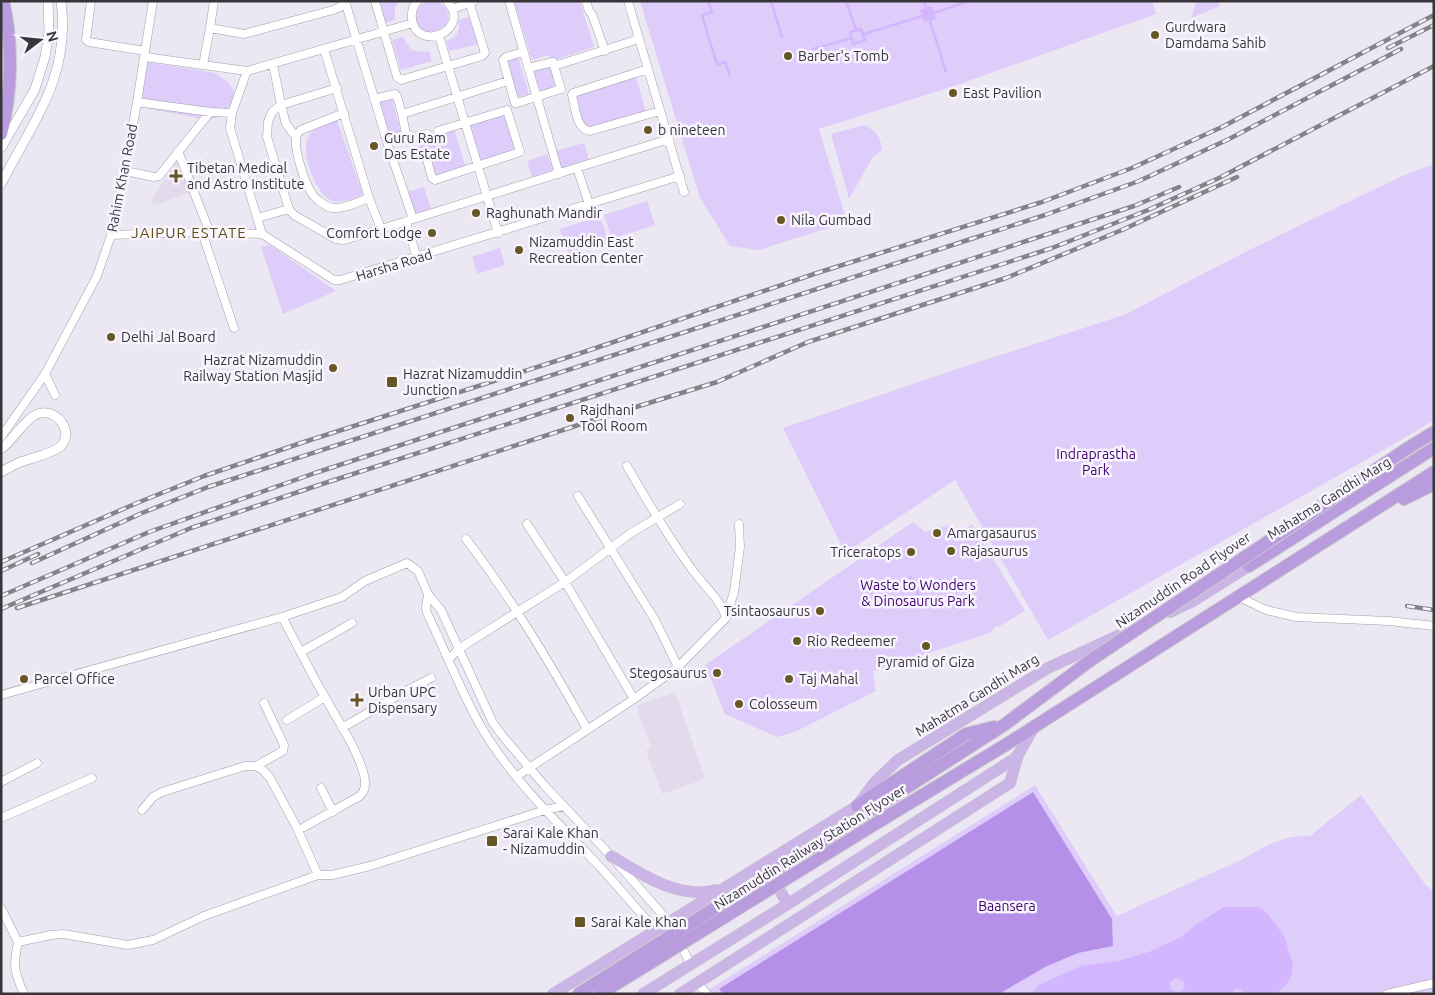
<svg xmlns="http://www.w3.org/2000/svg" width="1435" height="995" viewBox="0 0 1435 995" font-family="Ubuntu,sans-serif">
<style>
.built{fill:#e2dbee}
.green{fill:#deccfa}
.forest{fill:#b590e8}
.water{fill:#d3b6fe;fill-rule:evenodd}
.lines{fill:none;stroke-linecap:round;stroke-linejoin:round}
.stream{stroke:#d3b6fe;stroke-width:2.5}
.minor-casing{stroke:#a29ea9;stroke-width:9}
.tertiary-casing{stroke:#a29ea9;stroke-width:10}
.primary-casing{stroke:#cbcacc;stroke-width:12}
.trunk-casing{stroke:#cbcacc;stroke-width:14}
.minor{stroke:#fff;stroke-width:8}
.tertiary{stroke:#fff;stroke-width:9}
.primary{stroke:#cab5e6;stroke-width:11}
.trunk{stroke:#b89cde;stroke-width:12}
.rail-casing{stroke:#858289;stroke-width:4.5}
.rail{stroke:#f9f5ff;stroke-width:2.5;stroke-dasharray:8;stroke-linecap:butt}
.trunk-bridge-casing{stroke:#cbcacc;stroke-width:14;stroke-linecap:butt}
.trunk-bridge{stroke:#b89cde;stroke-width:12}
.poi-dot{fill:#665724;stroke:#f9f5ff;stroke-width:2}
.labels{text-anchor:middle;dominant-baseline:central;stroke-width:5;stroke-linejoin:round;paint-order:stroke}
.poi-label{font-size:14px;fill:#373539;stroke:#f9f5ff;text-anchor:start}
.street-label{font-size:14px;fill:#373539;stroke:#f9f5ff}
.park-label{font-size:14px;fill:#3f006d;stroke:#f9f5ff}
.neighbourhood-label{font-size:15px;letter-spacing:1px;fill:#604f11;stroke:#f9f5ff}
</style>
<rect width="100%" height="100%" fill="#ece8f3"/>
<path class="built" d="M178,160L191,192L153,206L151,200Z
M675,692L705,779L662,794L646,751L651,747L636,706Z"/>
<path class="green" d="M416 17a16 16 0 1 1 32 0a16 16 0 1 1-32 0Z
M378,1H399L395,7V20L385,23Z
M514,1H580L594,47L551,61L549,55L532,60Z
M640,1H1152L1156,14L960,84L819,129L847,222L759,250L730,246L700,198Z
M1197,1H1218L1220,6L1191,18Z
M472,16L479,44L449,51L446,41C457,38 461,30 458,20Z
M403,37L411,50L422,52L429,51L432,61L401,70L392,40Z
M518,57L529,94L518,97L506,61Z
M148,62L215,73L229,83L233,90L235,101L222,116L209,120L139,107Z
M550,64L557,86L540,91L533,69Z
M635,74L646,112L591,128L583,126L571,98Z
M391,96L401,132L388,135L378,100Z
M506,112L518,152L481,163L469,123Z
M337,120L363,195C354,198 342,203 333,201C315,196 298,148 310,134C317,126 328,123 337,120Z
M864,125C876,131 881,137 882,150L873,157L849,199L831,134Z
M454,129L466,169L429,180L417,140Z
M584,143L589,160L560,169L555,151Z
M547,154L553,170L532,177L527,161Z
M1434,164V420L1401,440L1048,640L955,480L845,553L783,428L960,368L1124,315L1249,250L1402,176Z
M424,187L431,209L414,214L407,192Z
M647,201L655,225L612,239L604,215Z
M600,216L608,240L568,253L560,229Z
M270,245L336,291L283,314L261,247Z
M500,248L505,265L477,274L472,257Z
M913,522L925,532L948,525L962,532L972,524L1025,611L1000,626L995,627L990,633L873,671L876,691L795,732L777,737L725,714L705,665Z
M1035,785L1117,916C1156,898 1194,881 1232,864C1261,851 1276,835 1310,836L1361,795L1425,884L1434,892V994H702Z"/>
<path class="forest" d="M1033,792L1112,919L1113,946L1078,953L1045,967L999,994H723L719,989Z"/>
<path class="water" d="M932,6L936,19L924,22L920,10Z
M1224,907H1258L1267,913L1284,936L1293,965L1291,977L1286,985L1276,994H1244C1242,989 1239,988 1234,989L1233,994H1031L1039,985L1081,966L1118,961L1149,952L1181,937L1197,924ZM1176,978L1182,980L1185,985L1183,990L1179,992L1171,990L1170,988V982Z"/>
<g class="lines">
<path class="stream" d="M708,1L712,12L702,15L717,65L725,62L730,76
M771,1L782,37
M846,1L856,30
M924,1L926,8
M934,13L969,1
M930,21L946,72
M861,29L865,40L853,44L850,32Z
M864,34L922,16
M813,49L851,38
M910,576L922,602"/>
<g class="minor-casing">
<path id="minor" d="M91,1L86,40L89,42L145,51
M214,1L210,28L244,34L333,10L340,7L344,1
M345,1L389,148L413,219
M375,1L397,77L401,80L482,56L485,53L469,1
M418,1C413,6 411,12 412,19C417,54 473,30 447,1
M509,1L559,174
M586,1L589,11L592,14L605,51
M628,1L684,192
M453,9L474,1
M439,36L498,233
M324,49L369,198L381,229L669,139
M523,52L506,57L503,60L515,103H517L561,89L553,62L528,68
M145,57L247,71L413,23
M273,64L281,105L286,124L296,137
M203,65L210,28
M554,66L639,39
M648,69L573,93L572,95C575,106 576,130 590,131L660,111
M247,71L232,113L230,128L262,234
M337,88L281,105L272,112L268,122L267,137L289,209L294,215L336,239L344,240L381,229
M374,99L395,94L397,96L402,114
M137,102L210,112L232,113
M344,113L301,130C298,133 296,135 296,140C295,152 304,181 311,192C314,198 324,206 332,208C344,209 358,202 369,198
M406,134L414,137L427,134
M387,140L406,134L402,114L508,81
M178,151L210,233
M426,156L432,178L435,180L520,152L507,110L438,131
M577,168L589,204
M125,171L154,177L159,176L210,112
M257,218L289,209
M406,222L417,258
M202,232L234,328
M111,235L202,232L262,234L334,280H340L680,176
M45,374L55,395
M1,437L45,374L97,276L115,224L137,102L153,1
M627,466C647,501 667,535 691,568C702,584 720,598 726,618
M578,496L655,620L678,667
M527,524L565,582L634,699
M466,539C512,599 550,663 587,729
M428,594L426,608L427,613C446,652 461,693 483,730C514,782 561,826 602,869C621,890 639,912 658,932
M1239,597L1266,610L1296,617L1389,621L1434,626
M282,617C297,644 310,672 326,699C339,723 357,748 364,775C366,783 366,790 360,796L304,827
M301,652L352,623
M449,659L460,648L565,582L631,533L680,504
M1,695L282,617L342,597L365,581L407,563L418,571L428,594L441,610L492,721L501,734L544,785L611,856L669,922L691,965
M287,720L325,697
M342,728L402,693L431,678
M256,766L283,751L284,745L264,703
M517,776L634,699L678,667L726,618L734,592L740,547L739,524
M1,782L37,763
M321,788L333,812
M142,810L153,797L162,792L245,766H256L263,770L270,778L296,826L318,875
M1,818L92,778
M1,908L18,942L51,935L63,934L128,945L153,940L204,916L318,875H332L370,866L545,810L564,806
M18,942C13,965 14,972 24,994
M697,983L707,994
M1387,994L1434,983"/>
</g>
<g class="tertiary-casing">
<path id="tertiary" d="M1,148L35,89L45,57L49,32L48,1
M1,184C33,121 71,77 61,1
M1,449C13,440 24,420 37,414C55,407 75,430 61,446C54,453 28,459 18,463C12,466 7,469 1,472"/>
</g>
<g class="primary-casing">
<path id="primary" d="M1170,612L1193,601L1249,566
M611,856C641,874 679,900 716,890
M772,878L788,904
M553,994L857,806L874,783L898,760L1048,668L1124,633
M643,994L788,904L1014,759L1018,755L1035,725
M680,994L1010,783L1018,755"/>
</g>
<g class="trunk-casing">
<path id="trunk" d="M1,134C12,96 13,40 3,1
M1408,448L1434,432
M1404,499L1434,484
M1249,566L1434,448
M857,806L966,734L994,727
M870,811L1004,725L1091,660
M875,824L1007,744L1434,472"/>
</g>
<use href="#minor" class="minor"/>
<use href="#tertiary" class="tertiary"/>
<use href="#primary" class="primary"/>
<use href="#trunk" class="trunk"/>
<g class="rail-casing">
<path id="rail" d="M1388,48L1434,25
M1,562L137,503L204,476L304,442L581,353L817,273L1042,202L1132,168L1222,127L1434,15
M32,563L142,513L208,487L971,239L1045,215L1139,181L1229,139L1401,49
M1,571L38,554
M1,596L149,532L315,473L1134,206L1179,187
M1407,606L1434,610
M17,608L600,418L717,382L808,342L1006,278L1122,230L1237,177
M1,609L191,528L319,485L1052,248L1148,210L1219,178L1434,66"/>
</g>
<use href="#rail" class="rail"/>
<g class="trunk-bridge-casing">
<path id="trunk-bridge" d="M1091,660L1408,448
M578,994L870,811
M600,994L875,824"/>
</g>
<use href="#trunk-bridge" class="trunk-bridge"/>
</g>
<g class="poi-dot">
<circle cx="1155" cy="35" r="5"/>
<circle cx="788" cy="56" r="5"/>
<circle cx="953" cy="93" r="5"/>
<circle cx="648" cy="130" r="5"/>
<circle cx="374" cy="146" r="5"/>
<path d="M173.5 168.5h5v5h5v5h-5v5h-5v-5h-5v-5h5z"/>
<circle cx="476" cy="213" r="5"/>
<circle cx="781" cy="220" r="5"/>
<circle cx="432" cy="233" r="5"/>
<circle cx="519" cy="250" r="5"/>
<circle cx="111" cy="337" r="5"/>
<circle cx="333" cy="368" r="5"/>
<rect x="386" y="376" width="12" height="12" rx="2.5"/>
<circle cx="570" cy="418" r="5"/>
<circle cx="937" cy="533" r="5"/>
<circle cx="951" cy="551" r="5"/>
<circle cx="911" cy="552" r="5"/>
<circle cx="820" cy="611" r="5"/>
<circle cx="797" cy="641" r="5"/>
<circle cx="926" cy="646" r="5"/>
<circle cx="717" cy="673" r="5"/>
<circle cx="24" cy="679" r="5"/>
<circle cx="789" cy="679" r="5"/>
<path d="M354.5 692.5h5v5h5v5h-5v5h-5v-5h-5v-5h5z"/>
<circle cx="739" cy="704" r="5"/>
<rect x="486" y="835" width="12" height="12" rx="2.5"/>
<rect x="574" y="916" width="12" height="12" rx="2.5"/>
</g>
<g class="labels">
<g class="poi-label">
<text x="1165" y="27">Gurdwara<tspan x="1165" dy="16">Damdama Sahib</tspan></text>
<text x="798" y="56">Barber's Tomb</text>
<text x="963" y="93">East Pavilion</text>
<text x="658" y="130">b nineteen</text>
<text x="384" y="138">Guru Ram<tspan x="384" dy="16">Das Estate</tspan></text>
<text x="187" y="168">Tibetan Medical<tspan x="187" dy="16">and Astro Institute</tspan></text>
<text x="486" y="213">Raghunath Mandir</text>
<text x="791" y="220">Nila Gumbad</text>
<text x="422" y="233" text-anchor="end">Comfort Lodge</text>
<text x="529" y="242">Nizamuddin East<tspan x="529" dy="16">Recreation Center</tspan></text>
<text x="121" y="337">Delhi Jal Board</text>
<text x="323" y="360" text-anchor="end">Hazrat Nizamuddin<tspan x="323" dy="16">Railway Station Masjid</tspan></text>
<text x="403" y="374">Hazrat Nizamuddin<tspan x="403" dy="16">Junction</tspan></text>
<text x="580" y="410">Rajdhani<tspan x="580" dy="16">Tool Room</tspan></text>
<text x="947" y="533">Amargasaurus</text>
<text x="961" y="551">Rajasaurus</text>
<text x="901" y="552" text-anchor="end">Triceratops</text>
<text x="810" y="611" text-anchor="end">Tsintaosaurus</text>
<text x="807" y="641">Rio Redeemer</text>
<text x="926" y="662" text-anchor="middle">Pyramid of Giza</text>
<text x="707" y="673" text-anchor="end">Stegosaurus</text>
<text x="34" y="679">Parcel Office</text>
<text x="799" y="679">Taj Mahal</text>
<text x="368" y="692">Urban UPC<tspan x="368" dy="16">Dispensary</tspan></text>
<text x="749" y="704">Colosseum</text>
<text x="503" y="833">Sarai Kale Khan<tspan x="503" dy="16">- Nizamuddin</tspan></text>
<text x="591" y="922">Sarai Kale Khan</text>
</g>
<g class="street-label">
<text transform="translate(122 178) rotate(-79)">Rahim Khan Road</text>
<text transform="translate(394 265) rotate(-17)">Harsha Road</text>
<text transform="translate(1329 498) rotate(-32)">Mahatma Gandhi Marg</text>
<text transform="translate(1183 580) rotate(-34)">Nizamuddin Road Flyover</text>
<text transform="translate(977 695) rotate(-32)">Mahatma Gandhi Marg</text>
<text transform="translate(810 847) rotate(-32)">Nizamuddin Railway Station Flyover</text>
</g>
<g class="park-label">
<text x="1096" y="454">Indraprastha<tspan x="1096" dy="16">Park</tspan></text>
<text x="918" y="585">Waste to Wonders<tspan x="918" dy="16">&amp; Dinosaurus Park</tspan></text>
<text x="1007" y="906">Baansera</text>
</g>
<g class="neighbourhood-label">
<text x="189" y="232">JAIPUR ESTATE</text>
</g>
</g>
<rect width="1435" height="995" fill="none" stroke="#373539" stroke-width="5"/>
<g transform="translate(40 40) rotate(74)" stroke="#f9f5ff" stroke-width="4" paint-order="stroke">
<path d="M0-4L9 19L0 12L-9 19Z" fill="#373539"/>
<text y="-8" font-size="14" font-weight="bold" text-anchor="middle" fill="#373539">N</text>
</g>
</svg>
